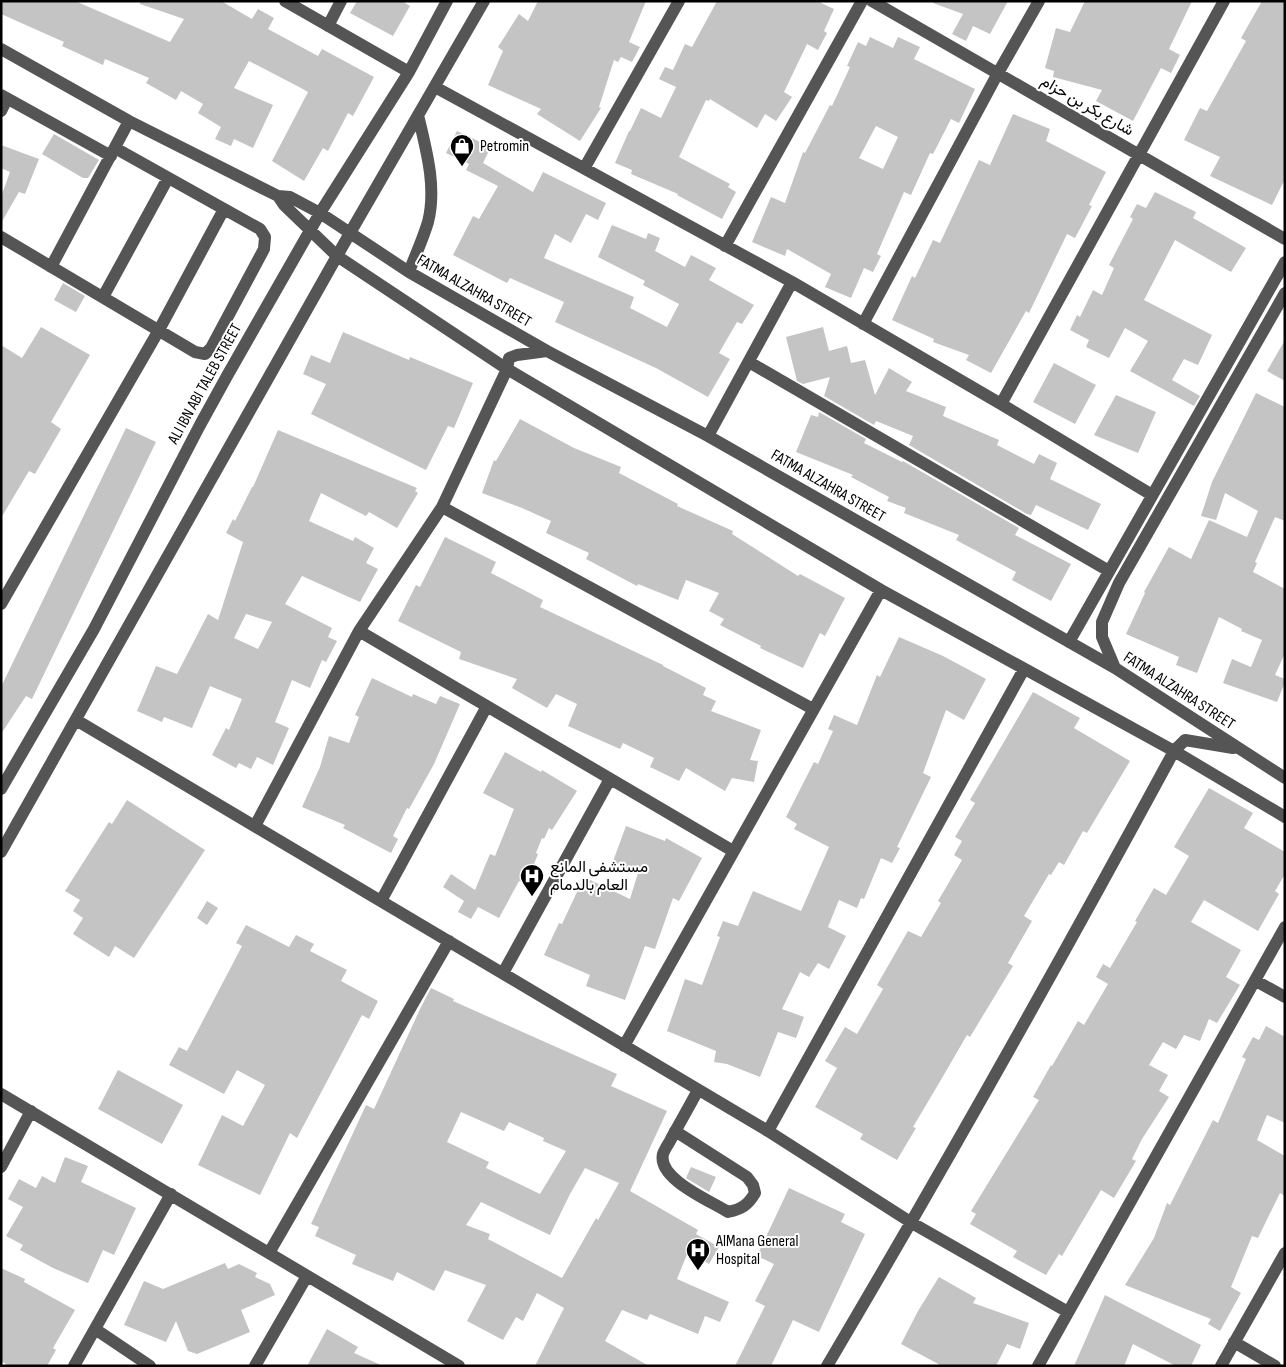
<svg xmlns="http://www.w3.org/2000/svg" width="1286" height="1367" viewBox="0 0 1286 1367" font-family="'Sofia Sans Condensed',Vazirmatn,sans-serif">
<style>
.building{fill:#c4c4c4;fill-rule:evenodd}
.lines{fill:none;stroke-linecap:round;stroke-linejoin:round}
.minor{stroke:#555;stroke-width:12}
.labels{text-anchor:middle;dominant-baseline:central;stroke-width:4;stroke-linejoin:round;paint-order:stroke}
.street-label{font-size:16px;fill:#000;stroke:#fff}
.poi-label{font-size:16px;fill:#000;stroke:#fff;text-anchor:start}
</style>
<rect width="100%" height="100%" fill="#fff"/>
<path class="building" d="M1,1H75L170,42L184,19L140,4V1H221L252,19L258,9L274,18L268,29L318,56L322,49L374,77L353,116L348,113L328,151L323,148L304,181L272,161L308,92L301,88L249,61L234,88L273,105L253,148L234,139L231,146L215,139L221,127L198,113L203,104L181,91L176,100L146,83L149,78L105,59L103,65L62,46L64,42L1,14Z
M357,1H402L410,6L393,36L350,13Z
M538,1H646L629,42L640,47L632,62L621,57L618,62L614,60L599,107L601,108L580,141L537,114L541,109L488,85L503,51L498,47L519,14L528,21Z
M717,1H817L834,9L824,31L827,33L818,50L807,44L784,92L792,97L776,121L765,114L757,128L710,99L709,101L706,100L679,157L730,184L728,187L736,192L722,219L677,195L678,194L631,174L632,170L615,163L629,131H630L641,108L661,118L676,87L659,79L665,67L673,70L685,44L692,47Z
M933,1H1008L990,34L973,26L966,41L952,34L963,14L933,3Z
M1085,1H1192L1169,49L1180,55L1171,73L1161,68L1133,121L1096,101L1102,90L1053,77L1054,71L1045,68L1056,28L1070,32Z
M1262,1H1285V179L1272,205L1210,176L1220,157L1184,140L1200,108L1207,111L1246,41L1241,38Z
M870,37L893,48L898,37L920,47L914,59L975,89L959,123L951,119L933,154L930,153L911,195L904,192L877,254L881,256L873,272L864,268L851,298L825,287L831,274L787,249L785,256L752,242L771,197L785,203L803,152L805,153L830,105L832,106L850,67L847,66L858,42L866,46ZM876,126L898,137L883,169L859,158Z
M1013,114L1050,129L1046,141L1106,172L1089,205L1092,206L1075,238L1067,234L1029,313L1026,311L991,373L966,360L969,355L933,342L934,339L892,320L912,276L915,278L933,240L940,243L979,160L990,165Z
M457,131L491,147L483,163L533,192L543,172L606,203L598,220L586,214L571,243L555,234L544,258L634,297L630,308L667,327L679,304L643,285L645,281L598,257L612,225L646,239L648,233L660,238L655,251L685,267L691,255L716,268L709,280L754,305L742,324L737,322L719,353L730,359L708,397L656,368L555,322L564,302L510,278L507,283L453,255L473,216L479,219L498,186L466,170L469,164L446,153Z
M54,134L99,160L88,178H83L42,154Z
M1,145L39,159L25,194L19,192L1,223V197L10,172L1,168Z
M1155,192L1196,212L1193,218L1246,248L1231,272L1175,240L1144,300L1212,335L1198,365L1184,359L1172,380L1200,396L1194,406L1130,371L1148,341L1125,328L1109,358L1086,347L1089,340L1070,330L1077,315L1080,317L1093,290L1102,295L1114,268L1109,265L1133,219L1130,217L1137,204L1146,208Z
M63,283L85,296L76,312L54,300Z
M41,327L90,355L51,422L61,429L35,474L29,471L1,518V345L22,358Z
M823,327L829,351L847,346L851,363L865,360L875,395L889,368L912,382L906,391L946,407L943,416L999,440L997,445L1034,464L1039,454L1057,463L1050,479L1101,504L1088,530L1036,505L1031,515L1027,514L909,445L913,436L876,421L874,425L824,396L830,377L803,384L797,381L786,337Z
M343,332L409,360L410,357L473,383L454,428L448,426L426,470L311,414L326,384L303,374L311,355L330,363Z
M1285,340V381L1267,371Z
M1054,363L1096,385L1075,424L1033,402Z
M1256,393L1285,407V521L1275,517L1255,562L1257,563L1253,572L1285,589V653L1275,675L1285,679V682L1277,702L1223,683L1232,659L1251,667L1262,640L1241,631L1242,629L1219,617L1197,673L1176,665L1179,657L1126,634L1145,593L1144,592L1169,547L1191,559L1209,520L1247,537L1258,511L1225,493L1216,520L1201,516L1212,482Z
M1116,395L1156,412L1138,453L1094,435Z
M819,412L866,439L864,443L902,462L903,461L1019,528L1015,535L1071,564L1051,601L1012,580L1016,572L956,540L959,535L904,513L906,508L887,501L889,497L851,477L853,475L796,452L811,415L818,417Z
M520,419L574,448L621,467L619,473L678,504L677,506L733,531L732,534L798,576L800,574L845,598L825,636L820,633L803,668L760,648L761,646L720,625L724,619L709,611L719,593L686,580L678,600L638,584L637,586L586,559L589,553L546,533L551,521L522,508L482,493L494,460L496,461Z
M126,428L156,442L32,699L26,696L1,734V687Z
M278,430L417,488L415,491L418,493L397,528L369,512L366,516L321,493L309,521L353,541L355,537L374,548L366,563L378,569L360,602L302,576L285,604L332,628L328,637L337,641L326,662L322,660L310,688L292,680L275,722L289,728L273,765L257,757L251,769L239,763L236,768L212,755L226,728L229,730L242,699L210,686L192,728L164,717L162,722L137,711L156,666L177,674L208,614L218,620L243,542L226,533L233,519L235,521L252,487H253ZM246,614L272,622L258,649L234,638Z
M445,537L496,562L491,573L543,600L540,607L663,665V666L706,688L703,695L716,701L711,711L761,730L750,760L758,761L754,782L732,778L725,791L686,768L679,781L650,767L654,758L623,743L620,749L568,726L577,704L556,694L547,708L512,688L517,679L459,659L461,652L398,621L416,585L420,587Z
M899,637L943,656L986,679L964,720L946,710L923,773L931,777L897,847L900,848L892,863L881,858L864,899L861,898L857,908L839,900L828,927L846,936L829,969L818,963L809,977L800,972L782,1009L804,1017L796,1038L778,1032L760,1077L727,1064L714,1062L716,1051L667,1031L685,979L702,985L720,937L717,936L723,921L738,926L753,891L801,911L829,847L794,829L797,824L786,817L814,762L818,764L833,731L828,729L834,715L857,725L877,675L880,677Z
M372,678L412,697L413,694L436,704L440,696L460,704L434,764L409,809L407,808L393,836L398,839L391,853L343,828L345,825L302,807L320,767L329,736L349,743L359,717L355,715Z
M1033,692L1080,718L1074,728L1130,761L1087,833L1083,831L1064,865L1059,862L1051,875L1049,874L1024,916L1032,921L1008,963L1013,966L970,1037L967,1035L942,1078L913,1127L916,1128L897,1160L860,1139L863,1134L815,1107L837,1068L825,1061L845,1027L857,1034L883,989L877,985L908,931L921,937L941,903L938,901L962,860L954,855L962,841L955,837L975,803L970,800Z
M505,752L541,772L542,770L577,791L552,830L549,828L544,839L542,838L536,853L538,854L526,884L519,881L499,918L478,907L471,919L458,912L464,901L443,887L451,874L475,890L490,854L495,856L514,809L483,793Z
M1209,788L1253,813L1244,828L1285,852V874L1275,891L1279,894L1258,931L1204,900L1191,922L1241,950L1226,977L1240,985L1217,1023L1209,1019L1200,1041L1184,1035L1176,1049L1163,1042L1149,1065L1168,1075L1159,1091L1169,1097L1142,1139L1132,1159L1136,1161L1114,1198L1101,1190L1062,1256L1059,1254L1046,1275L1013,1257L1017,1251L970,1224L976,1214L971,1211L1039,1100L1033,1097L1051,1065L1052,1066L1078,1021L1084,1025L1108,984L1096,977L1103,964L1110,968L1137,922L1135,921L1154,888L1166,895L1189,856L1174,847Z
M127,800L205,850L134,958L115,946L109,957L73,934L83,918L73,911L80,900L65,891L109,822L112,824Z
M626,826L665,841L666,838L702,858L679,901L673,898L655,949L645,946L625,1000L586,986L590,975L544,955L559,923L562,924L584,877L630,899L638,873L612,864Z
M207,901L218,908L207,925L197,918Z
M246,925L289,947L296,935L314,944L310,951L347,970L341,981L378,1001L369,1019L362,1015L297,1138L290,1133L260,1195L198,1165L222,1115L243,1126L265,1085L237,1070L224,1094L169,1065L179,1047L187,1051L242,946L236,943Z
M431,988L454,999L453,1001L617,1074L611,1086L667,1111L630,1191L698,1230L696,1234L719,1247L709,1264L688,1252L677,1279L729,1302L720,1322L705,1316L698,1334L650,1314L647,1320L622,1310L605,1341L649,1366H535L564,1308L537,1293L523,1321L516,1317L503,1340L467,1321L486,1285L445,1270L434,1291L397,1272L393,1281L352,1264L356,1255L315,1236L319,1227L311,1224L366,1105L374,1109L421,1007ZM461,1112L504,1131L509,1122L544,1138L543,1141L566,1151L540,1194L486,1168L489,1162L447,1142ZM585,1168L619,1183L598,1220L596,1218L562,1278L488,1239L490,1234L466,1225L481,1202L550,1235L570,1194Z
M1266,1026L1285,1037V1123L1267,1115L1257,1140L1285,1156V1196L1280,1193L1258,1238L1252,1236L1231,1287L1241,1293L1220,1331L1208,1324L1211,1319L1125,1285L1154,1238L1167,1203L1170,1205L1213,1120L1218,1123L1246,1059L1242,1057L1253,1037L1259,1040Z
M118,1070L183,1105L162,1144L98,1109Z
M65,1157L88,1166L81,1182L136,1208L114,1255L103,1250L88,1283L53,1268L20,1250L23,1245L6,1236L23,1207L8,1199L19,1179L36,1188L42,1176L55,1183Z
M691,1167L716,1177L709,1192L686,1178Z
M789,1188L845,1214L841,1222L865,1234L819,1332L793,1320L771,1366H735L765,1306L755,1301L774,1264L757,1256Z
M225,1263L228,1269L239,1264L257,1273L255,1277L270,1284L275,1295L241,1310L250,1332L197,1354L188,1351L176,1321L166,1342L124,1325L144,1281L163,1289Z
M1,1268L25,1279L24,1282L75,1310L53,1348L56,1350L47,1366H9L1,1361Z
M939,1277L976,1298L973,1303L1029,1323L1020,1349L1007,1344L996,1366H942L901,1344L918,1311Z
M1105,1295L1201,1345L1191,1366H1176L1133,1344L1124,1366H1074Z
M327,1329L358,1347L354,1353L383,1366H307Z"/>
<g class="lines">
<path class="minor" d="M285,1L409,72
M872,1L1285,239
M328,26L341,1
M1,49L129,121L278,196L290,197L320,213L409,272L547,351L708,436L1115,668L1285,778
M435,87L792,282L1001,404L1152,495
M1,95L111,156
M1,111L7,99
M585,167L679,1
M278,196L284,205L337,256L507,369L881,590L1174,751L1285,817
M1,237L195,352L205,354L211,348L264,249L265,237L260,229L115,148
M725,246L862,1
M51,267L129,121
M409,272C415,256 423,239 428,222C437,187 426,149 418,115
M103,297L168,178
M863,324L998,73L1039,1
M749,362L1109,571
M1001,404L1224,1
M708,436L792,282
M442,507L813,709
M1,604L159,330L224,209
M359,631L733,851
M1069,642L1285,262
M1115,668L1102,637V622L1119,583L1285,293
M76,720L768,1131L912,1223L1068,1312
M1,789L94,629L200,425L227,376L320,213L409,72L447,1
M255,826L359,631L442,507L507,369L509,358L517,355L547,351
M1,852L350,233L484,1
M381,901L487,706
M503,973L610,779
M1256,981L1285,997
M624,1046L881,590
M1,1094L459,1366
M675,1131L747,1177L753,1185L755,1193C748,1205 742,1209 728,1212C711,1201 657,1179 663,1154C665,1148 670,1142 672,1137C681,1121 690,1105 698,1090
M768,1131L1024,669
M1,1167L31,1111
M269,1253L449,941
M95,1329L150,1366
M1234,1342L1275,1366
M74,1366L171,1194
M255,1366L307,1276
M827,1366C947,1163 1062,958 1174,751L1185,740L1233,748
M1038,1366L1285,927
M1221,1366L1285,1253"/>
</g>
<defs>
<g id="shop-pin" transform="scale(1.25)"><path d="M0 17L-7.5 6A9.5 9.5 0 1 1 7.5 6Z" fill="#000" stroke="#fff"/><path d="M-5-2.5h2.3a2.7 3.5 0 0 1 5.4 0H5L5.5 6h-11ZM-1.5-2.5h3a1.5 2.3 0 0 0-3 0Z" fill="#fff"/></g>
<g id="hospital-pin" transform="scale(1.25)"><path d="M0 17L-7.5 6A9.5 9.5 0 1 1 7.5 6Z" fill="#000" stroke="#fff"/><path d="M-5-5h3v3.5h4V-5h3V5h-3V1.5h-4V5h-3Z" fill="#fff"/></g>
</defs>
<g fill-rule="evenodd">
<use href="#shop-pin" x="462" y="146"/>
<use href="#hospital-pin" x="532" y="876"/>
<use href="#hospital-pin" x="698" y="1250"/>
</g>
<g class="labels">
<g class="street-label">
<text transform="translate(1087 106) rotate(30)">شارع بكر بن حزام</text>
<text transform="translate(474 291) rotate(30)">FATMA ALZAHRA STREET</text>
<text transform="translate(205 384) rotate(-61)">ALI IBN ABI TALEB STREET</text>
<text transform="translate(828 486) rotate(30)">FATMA ALZAHRA STREET</text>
<text transform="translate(1179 691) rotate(33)">FATMA ALZAHRA STREET</text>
</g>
<g class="poi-label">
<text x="480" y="146">Petromin</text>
<text x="550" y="867">مستشفى المانع<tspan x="550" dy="18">العام بالدمام</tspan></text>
<text x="716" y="1241">AlMana General<tspan x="716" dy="18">Hospital</tspan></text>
</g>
</g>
<rect width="1286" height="1367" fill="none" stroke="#000000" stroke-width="5"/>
</svg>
